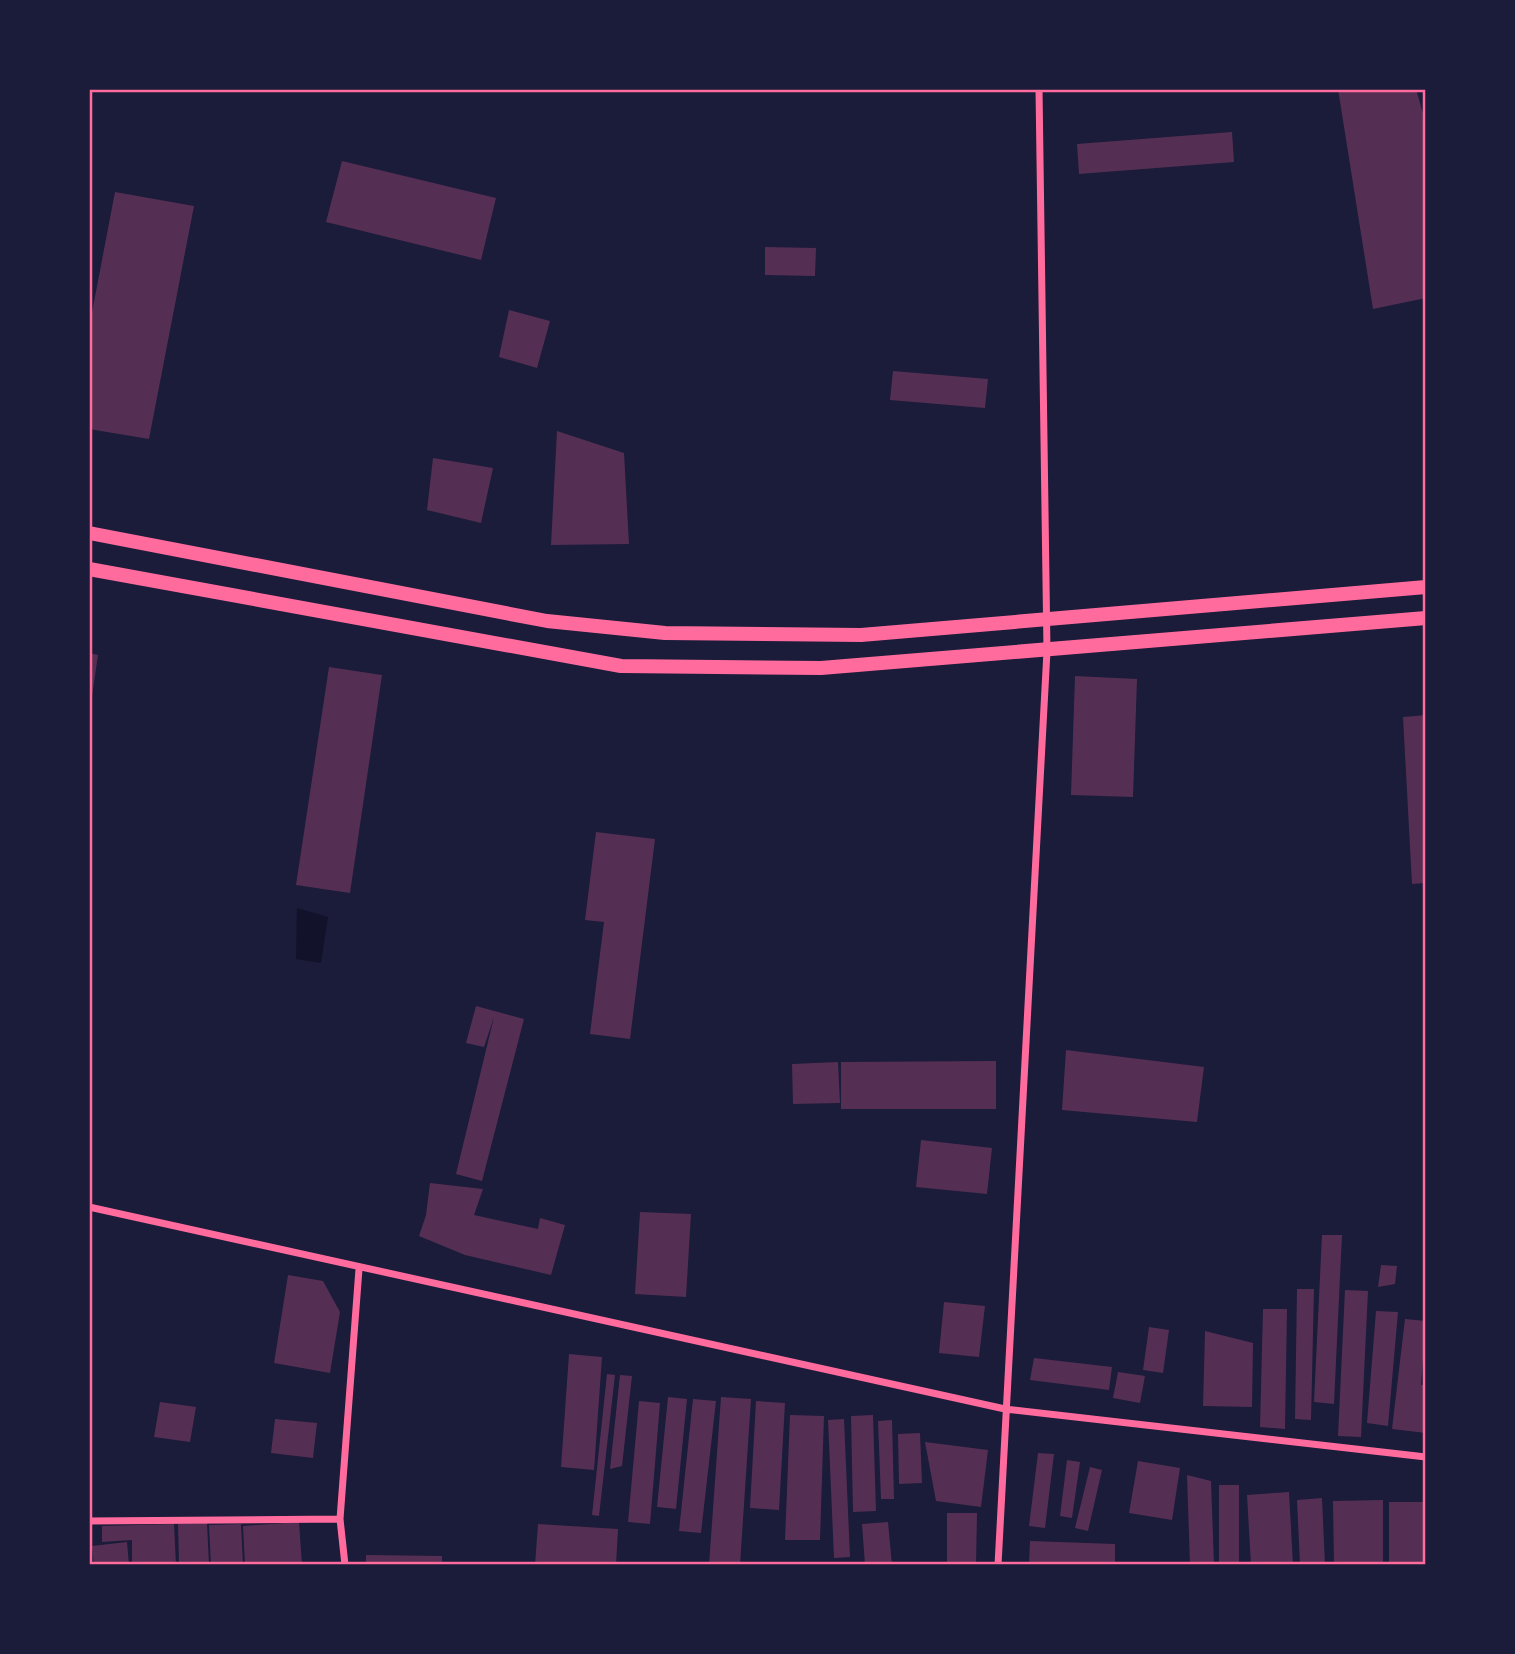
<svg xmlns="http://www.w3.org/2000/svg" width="1515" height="1654" viewBox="0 0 1515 1654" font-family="'Public Sans',sans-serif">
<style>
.water{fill:#12122b}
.building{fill:#542f53}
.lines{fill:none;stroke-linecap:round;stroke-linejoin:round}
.minor{stroke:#ff6b9d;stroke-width:7}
.secondary{stroke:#ff6b9d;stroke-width:14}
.neatline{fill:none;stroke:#ff6b9d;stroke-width:2.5}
</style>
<rect width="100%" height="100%" fill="#1b1b3a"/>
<path class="water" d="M297,908L328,917L321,963L296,959Z"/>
<path class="building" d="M1338,89H1416L1426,124V298L1373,309Z
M1232,132L1234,162L1079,174L1077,144Z
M342,161L496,198L481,260L326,222Z
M115,192L194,206L149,439L89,429V328Z
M765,247L816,248L815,276L765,275Z
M509,310L550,321L537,368L499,357Z
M893,371L988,379L985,408L890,400Z
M557,431L624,453L629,544L551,545Z
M433,458L493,468L481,523L427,510Z
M89,653L98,655L91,703H89Z
M329,667L382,675L350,893L296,885Z
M1075,676L1137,679L1133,797L1071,795Z
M1426,715V883L1412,884L1403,717Z
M596,832L655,839L630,1039L590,1034L604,922L585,920Z
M476,1006L524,1019L482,1181L456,1174L494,1017L484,1047L466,1043Z
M1066,1050L1204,1067L1197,1122L1062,1110Z
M996,1061V1109H841V1062Z
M838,1062L840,1103L793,1104L792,1064Z
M921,1140L992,1148L987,1194L916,1187Z
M430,1183L483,1189L474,1215L538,1229L540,1218L565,1225L551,1275L465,1255L419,1236L426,1215Z
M640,1212L691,1214L686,1297L635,1294Z
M1322,1235H1342L1334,1404L1314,1402Z
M1381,1265L1397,1266L1395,1284L1378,1287Z
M288,1275L323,1281L340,1312L330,1373L274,1363Z
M1297,1289H1314L1311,1420L1295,1419Z
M1345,1290L1368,1291L1361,1437L1338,1436Z
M944,1302L985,1306L979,1357L939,1353Z
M1263,1309H1287L1285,1429L1260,1427Z
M1376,1311L1398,1312L1388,1426L1367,1423Z
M1405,1319L1426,1321L1421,1385H1426V1433L1392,1429Z
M1149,1327L1169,1330L1163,1373L1143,1370Z
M1205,1331L1253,1343L1252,1407L1203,1406Z
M569,1354L602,1357L594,1470L561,1467Z
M1034,1358L1112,1367L1109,1390L1030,1380Z
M1118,1372L1145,1376L1140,1403L1113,1398Z
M607,1374L615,1375L599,1516L592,1515Z
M620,1375L632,1376L622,1466L610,1469Z
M668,1397L687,1399L676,1509L657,1507Z
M721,1397L751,1399L740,1565H709Z
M693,1399L716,1401L701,1533L679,1531Z
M639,1401L660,1403L650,1524L628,1522Z
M756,1401L785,1403L779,1510L750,1508Z
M160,1402L196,1407L190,1442L154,1437Z
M790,1415L824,1416L820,1540H785Z
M873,1415L876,1511L853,1512L851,1416Z
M275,1419L317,1423L313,1458L271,1453Z
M844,1419L850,1557L834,1558L828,1420Z
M892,1420L894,1499H881L878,1421Z
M920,1433L922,1483L899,1484L898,1434Z
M925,1442L988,1450L981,1507L936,1501Z
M1038,1453L1054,1454L1045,1528L1029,1526Z
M1067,1460L1080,1462L1072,1518L1060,1516Z
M1138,1461L1180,1468L1172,1520L1129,1513Z
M1090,1467L1102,1470L1088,1531L1075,1528Z
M1187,1475L1211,1481L1214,1565H1190Z
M1219,1485H1239V1565H1219Z
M1289,1492L1293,1565H1251L1247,1495Z
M1322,1498L1325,1565H1300L1297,1500Z
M1383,1500V1565H1334L1333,1501Z
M1389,1502H1426V1565H1389Z
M947,1513H977L976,1565H947Z
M299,1522L302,1565H245L243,1526Z
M888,1522L892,1565H865L862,1524Z
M207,1523L209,1565H179L178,1524Z
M174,1524L176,1565H132V1540L102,1542V1526Z
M241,1524L243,1565H211L209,1525Z
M538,1524L618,1529L616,1565H535Z
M1030,1541L1115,1544V1565H1029Z
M127,1542L129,1565H94L92,1546Z
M366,1555L442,1556V1565H366Z"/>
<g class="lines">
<path class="minor" d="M89,1207L1005,1409L1426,1457
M89,1521L340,1519
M345,1565L340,1519L359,1269
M998,1565L1047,651L1039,89"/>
<path class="secondary" d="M89,533L547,621L665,633L861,635L1426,587
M89,569L621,666L821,668L1426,618"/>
</g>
<rect width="1515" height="1654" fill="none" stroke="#1b1b3a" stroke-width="182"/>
<rect x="91" y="91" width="1333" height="1472" class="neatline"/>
</svg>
